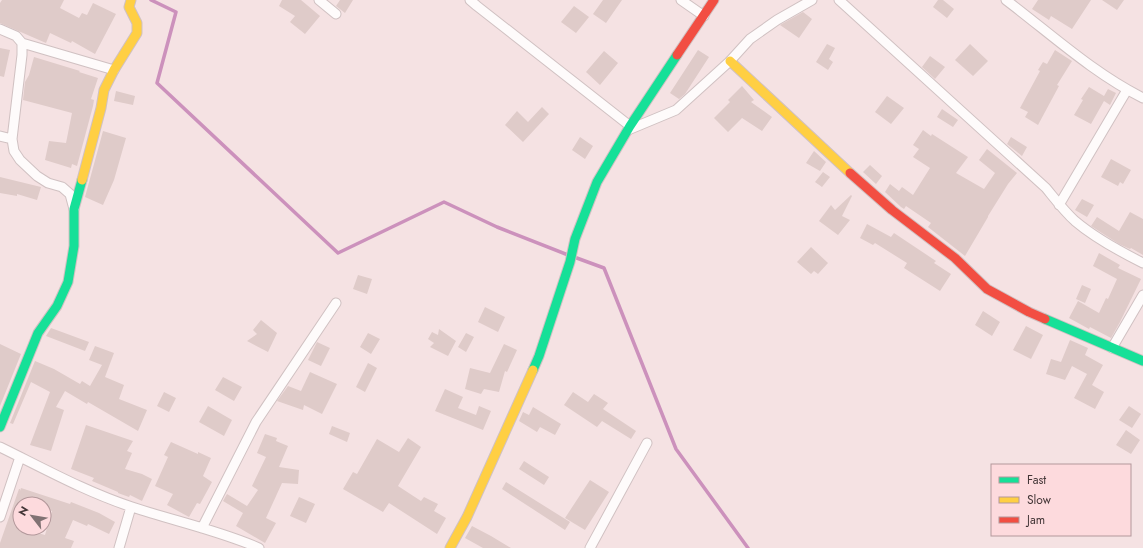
<svg xmlns="http://www.w3.org/2000/svg" width="1143" height="548" viewBox="0 0 1143 548" font-family="Jost,sans-serif">
<style>
.lines{fill:none;stroke-linecap:round;stroke-linejoin:round}
.stream{stroke:#cc91bc;stroke-width:3.5}
.building{fill:#dfcbc9;fill-rule:evenodd}
.street-casing{stroke:#d0c1c2;stroke-width:11}
.fast-casing{stroke:#d0c1c2;stroke-width:11}
.slow-casing{stroke:#d0c1c2;stroke-width:11}
.jam-casing{stroke:#d0c1c2;stroke-width:11}
.street{stroke:#fefbfb;stroke-width:9}
.fast{stroke:#16e098;stroke-width:9}
.slow{stroke:#ffcf43;stroke-width:9}
.jam{stroke:#f24e42;stroke-width:9}
</style>
<rect width="100%" height="100%" fill="#f5e2e3"/>
<g class="lines">
<path class="stream" d="M151,0L176,12L157,83L338,253L444,202L497,227L568,255
M574,257L604,268L676,449L748,548"/>
</g>
<path class="building" d="M2,0H64L60,8L79,18L82,13L87,15L93,3L116,14L95,54L72,41L71,43L50,33L46,43L0,23V3Z
M282,0H301L320,16L305,34L290,22L295,16L279,6Z
M340,0H353L345,13L336,6Z
M603,0H622L606,23L593,14Z
M938,0H943L954,9L947,18L933,7Z
M1038,0H1091L1072,29L1051,16L1049,20L1032,9Z
M1102,0H1124L1117,10Z
M574,6L589,17L576,33L561,22Z
M803,12L812,19L799,38L780,25Z
M827,44L835,48L829,59L833,62L828,70L816,62Z
M970,44L988,61L973,76L955,60Z
M0,48L10,50L4,77L0,76Z
M698,50L709,57L685,94L679,99L670,93Z
M1055,50L1072,61L1057,85L1059,86L1038,125L1025,117L1028,112L1020,108L1040,71L1038,70L1043,62L1047,64Z
M604,51L618,63L600,85L586,72Z
M930,56L945,67L935,79L922,67Z
M34,57L80,71L79,72L98,78L91,99L94,100L93,106L77,166L72,164L71,168L45,160L49,141L66,143L72,113L23,100L25,82L29,75Z
M742,86L754,100L751,102L772,117L762,131L742,118L728,132L714,118L730,102L728,100Z
M1089,87L1104,96L1108,89L1116,93L1110,105L1104,101L1091,124L1074,115L1083,100L1081,99Z
M116,91L135,96L133,105L114,101Z
M887,96L904,108L891,124L875,112Z
M542,107L549,114L523,142L505,125L517,111L528,122Z
M942,109L958,120L953,127L937,117Z
M923,130L931,136L932,134L968,157L956,173L984,189L995,173L979,160L987,149L1017,173L1008,184L988,216V217L965,256L928,227L931,223L906,206L904,209L901,207L885,192L890,184L899,191L902,187L913,195L930,168L913,157L919,149L913,145Z
M103,131L126,138L114,180L103,205L85,197Z
M580,137L593,146L585,159L572,150Z
M1011,137L1027,147L1022,156L1007,144Z
M814,151L826,162L820,171L806,163Z
M1111,159L1131,170L1123,184L1120,182L1118,186L1101,177Z
M870,165L882,176L876,184L863,172Z
M823,172L830,177L822,187L815,182Z
M0,177L41,187L37,200L17,194V196L0,193Z
M851,195L852,196L842,216L850,220L838,235L819,221L831,205L835,210Z
M1082,199L1094,205L1087,217L1075,210Z
M1130,212L1143,219V255L1131,248L1130,249L1119,244L1091,226L1097,217L1119,231Z
M867,224L891,237L894,233L936,261L934,263L951,274L940,291L904,268L907,263L875,243L873,245L860,238Z
M811,247L828,263L818,274L814,271L811,274L797,262Z
M1099,253L1120,265L1118,268L1141,279L1120,322L1111,338L1090,327L1089,329L1069,318L1078,301L1099,313L1106,298L1108,299L1117,279L1093,266Z
M358,275L372,279L367,294L353,289Z
M1082,285L1091,289L1085,303L1076,299Z
M485,307L505,317L498,332L478,322Z
M983,311L1000,322L992,336L975,325Z
M261,320L277,333L268,352L247,341L257,334L253,330Z
M1026,326L1043,335L1031,359L1013,350Z
M51,328L89,342L85,351L46,336Z
M439,329L456,341L448,356L430,347L434,343L428,339L432,332L438,335Z
M368,333L380,339L371,354L360,347Z
M466,333L474,337L466,352L458,347Z
M1070,340L1088,348L1085,355L1103,365L1092,385L1104,392L1095,409L1074,398L1087,374L1072,366L1065,380L1046,374L1051,359L1061,362Z
M317,342L330,348L321,366L308,360Z
M0,344L21,354L0,406Z
M504,344L517,350L507,372L505,371L499,392L484,389L481,394L465,389L470,368L490,373Z
M95,346L114,353L105,377L124,385L119,399L147,410L138,431L88,402L87,404L65,391L56,407L64,410L51,451L30,445L50,392L31,382L13,424L10,423L35,361L54,369L80,384L82,381L90,386L102,365L89,360Z
M368,363L377,368L365,392L356,387Z
M310,372L337,384L322,414L304,405L303,410L277,401L288,386L301,391Z
M223,377L242,387L234,401L215,390Z
M445,389L463,397L458,408L476,415L479,406L491,411L483,430L435,411Z
M164,392L176,398L169,412L157,406Z
M573,392L588,402L594,394L608,403L603,409L636,431L631,439L602,421L597,427L564,405Z
M208,406L232,420L224,436L199,422Z
M1129,406L1141,414L1132,428L1119,420Z
M533,407L561,424L555,435L540,427L537,432L519,421L523,412L529,415Z
M86,425L133,441L127,451L132,453L125,469L142,474L152,479L142,501L130,495L129,497L118,493V492L92,481L94,478L71,469Z
M332,426L350,433L347,442L329,434Z
M1126,430L1140,440L1131,454L1116,445Z
M265,434L277,438L276,441L288,446L279,467L299,470L298,484L282,483L266,518L276,523L265,543L236,526L243,513L223,501L227,494L247,506L258,490L252,486L266,457L257,453Z
M408,438L421,447L398,486L421,501L424,497L438,504L434,511L446,518L437,534L389,503L383,512L343,489L353,472L357,474L377,439L399,452Z
M171,442L198,454V452L211,458L203,476L212,482L200,504L197,503L189,517L167,505L173,494L155,486L168,457L164,455Z
M524,461L549,477L544,485L519,469Z
M590,480L609,492L585,530L565,518Z
M506,482L570,522L565,530L502,489Z
M21,488L70,504L71,502L99,513L115,522L109,534L88,524L87,526L73,520L65,538L74,541L71,548H0V543L19,489H20V491ZM20,504H44V509L52,511L45,535L20,528Z
M299,497L315,504L306,523L290,516Z
M472,526L491,536L511,548H483L465,538Z"/>
<g class="lines">
<g class="street-casing">
<path id="street" d="M319,0L336,14
M470,0L477,6L630,126
M681,0L704,16
M839,0L1046,188C1055,199 1064,211 1075,221C1095,238 1119,251 1143,263
M1006,0C1051,34 1093,73 1143,98
M0,29L16,36L22,43L114,70
M22,43V55L12,139L14,151L20,160L37,176L48,183L62,187L70,194L74,209
M628,130L676,110L730,61L750,39L777,20L812,0
M0,136L12,139
M1059,205L1127,90
M1112,348L1143,295
M0,447C43,468 86,492 132,507C174,521 218,530 259,548
M0,517L20,457
M202,528L256,422L336,303
M119,548L131,507
M590,548L647,443"/>
</g>
<g class="fast-casing">
<path id="fast" d="M1045,319L1143,361
M533,370L539,356L570,262L575,239L597,182L630,126L677,55
M0,427L38,333L57,306L68,282L74,246V209L82,180"/>
</g>
<g class="slow-casing">
<path id="slow" d="M730,61L850,173
M82,180L101,108L104,90L114,70L137,33V23L129,7L131,0
M450,548L467,517L533,370"/>
</g>
<g class="jam-casing">
<path id="jam" d="M677,55L714,0
M850,173L892,210L955,258L987,289L1029,312L1045,319"/>
</g>
<use href="#street" class="street"/>
<use href="#fast" class="fast"/>
<use href="#slow" class="slow"/>
<use href="#jam" class="jam"/>
</g>
<rect x="991" y="464" width="140" height="72" fill="#fddadd" stroke="#b3989b"/>
<rect x="999" y="477" width="20" height="6" fill="#16e098" stroke="#b3989b"/>
<text x="1027" y="484" font-size="12" fill="#433637">Fast</text>
<rect x="999" y="497" width="20" height="6" fill="#ffcf43" stroke="#b3989b"/>
<text x="1027" y="504" font-size="12" fill="#433637">Slow</text>
<rect x="999" y="517" width="20" height="6" fill="#f24e42" stroke="#b3989b"/>
<text x="1027" y="524" font-size="12" fill="#433637">Jam</text>
<g transform="translate(32 516) rotate(301)"><circle r="19" fill="#fddadd" stroke="#b3989b"/>
<path d="M0-3L7 15L0 10L-7 15Z" fill="#817273"/>
<text y="-6" font-size="11" font-weight="bold" text-anchor="middle" fill="#433637">N</text>
</g>
</svg>
